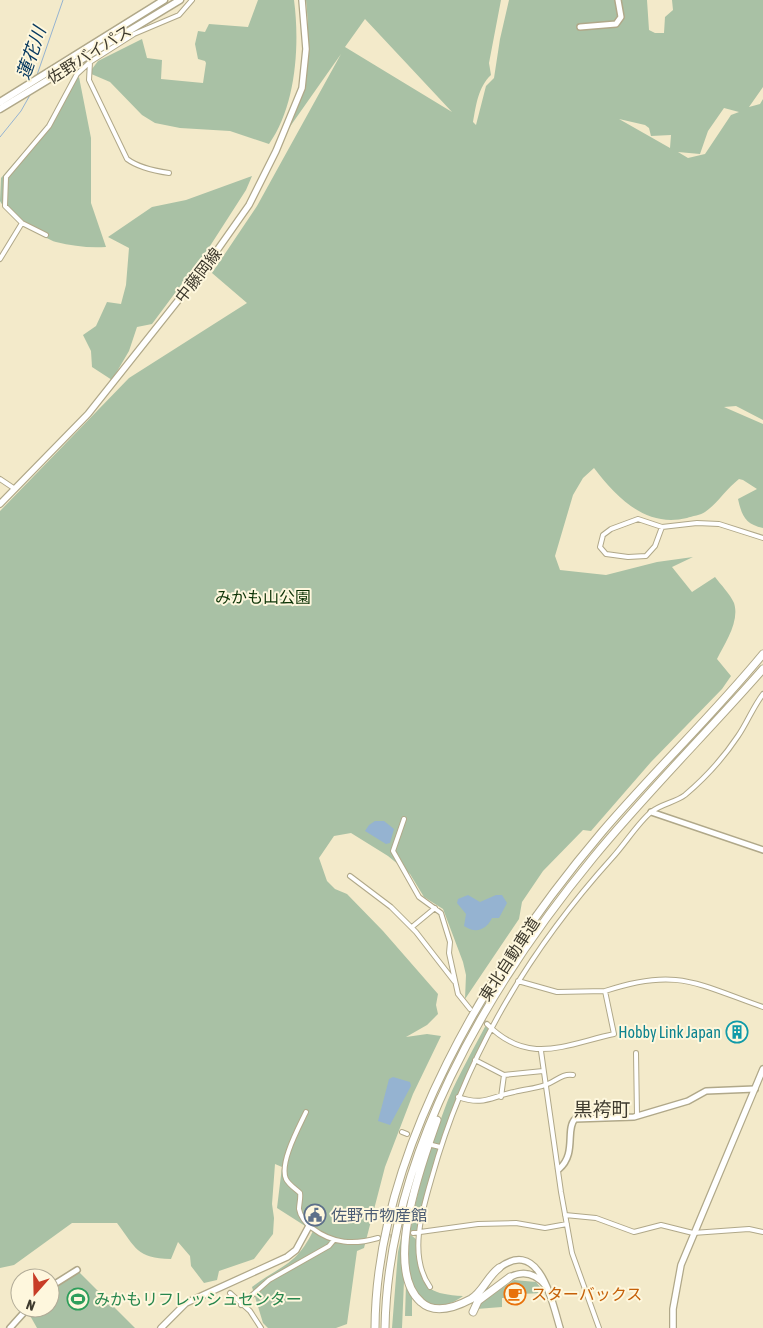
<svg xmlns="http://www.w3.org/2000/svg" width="763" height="1328" viewBox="0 0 763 1328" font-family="'Asap Condensed','Noto Sans JP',sans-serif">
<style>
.green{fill:#a9c1a5;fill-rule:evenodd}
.water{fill:#95b3d1}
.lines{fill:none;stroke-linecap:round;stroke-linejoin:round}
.stream{stroke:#95b3d1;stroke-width:1}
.minor-tunnel{stroke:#cfc7ab;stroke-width:4;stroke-dasharray:4 2;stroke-linecap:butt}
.minor-casing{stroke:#b0a889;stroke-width:6}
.tertiary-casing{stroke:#b0a889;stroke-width:8}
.secondary-casing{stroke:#b0a889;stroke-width:8}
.trunk-casing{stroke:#b0a889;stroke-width:9}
.motorway-casing{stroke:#b0a889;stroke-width:9}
.minor{stroke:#fff;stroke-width:4}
.tertiary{stroke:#fff;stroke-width:5}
.secondary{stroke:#fff;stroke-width:5.5}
.trunk{stroke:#fff;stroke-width:6}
.motorway{stroke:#fff;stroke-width:7}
.labels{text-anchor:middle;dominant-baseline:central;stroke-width:4;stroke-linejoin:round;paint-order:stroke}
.street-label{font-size:16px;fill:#3e3a2e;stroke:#fef7dd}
.park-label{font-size:16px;fill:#0c3306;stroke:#fef7dd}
.culture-label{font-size:16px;fill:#0d838f;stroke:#fef7dd;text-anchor:end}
.service-label{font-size:16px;fill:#4e5e75;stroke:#fef7dd;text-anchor:start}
.food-label{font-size:16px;fill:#c56008;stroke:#fef7dd;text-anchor:start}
.leisure-label{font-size:16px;fill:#27864d;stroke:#fef7dd;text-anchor:start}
.water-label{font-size:18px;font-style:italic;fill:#06385f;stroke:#fef7dd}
.quarter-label{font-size:19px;fill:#3e3a2e;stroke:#fef7dd}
</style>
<rect width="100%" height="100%" fill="#f3eaca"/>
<path class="green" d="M258,0H294C300,45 296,106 269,144L230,131L180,128L155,123L142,115L110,82L89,73L98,61L142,39L147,58L162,60L161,79L203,83L206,63L205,61L198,59L195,44L198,31L205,32L209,24L248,27Z
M306,0H501L489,63L491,75C478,87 476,106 473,122L476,125L486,86L494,78L500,39L509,0H647L649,30L655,33H664L665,17L673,10L672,0H763V87L749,107L760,104L763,99V420L736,406L724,407L763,424V528C745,524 742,516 738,499L757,489L743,480L739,479C726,489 718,503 705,512C701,515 692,516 687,518C646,528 617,498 594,468L583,478L573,495L555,556L560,570L606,575L657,562L693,557L672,567L692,592L715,577C721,585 730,594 734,603C740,621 725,643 717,659L731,676L722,689L651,762L591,831L583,830L543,871L522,902L519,919L465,999L466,975L463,962L443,909L424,897L410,874L388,856L351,833L334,836L319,858L327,881L335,889L347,894L383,931L438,994L436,1005L438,1014L427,1025L406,1037L427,1034L441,1036L413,1094L385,1167L364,1248L357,1251L347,1324L336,1328H268L263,1323L252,1287C281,1265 296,1266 313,1231L277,1208L282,1167L275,1164L272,1204L274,1218L273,1234L254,1259L219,1271L217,1280L204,1283L191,1266L190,1256L178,1242L171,1259C136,1258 136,1248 117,1223H72L14,1265L0,1268V511L129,378L247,303L212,273L257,206L341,54L289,128C307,86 311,45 306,0ZM365,19L452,112L345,47ZM724,108L739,112L731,115L705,154L688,158L678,152L700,154L708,131ZM619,119L645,125L649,128L651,136L671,135L670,148Z
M79,77L91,138V203L106,247C88,248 72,246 56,242C44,239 5,212 0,201L1,178L44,129L74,81Z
M252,176L246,190L210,246L152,324L137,327L129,351L112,380L92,367L91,351L83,335L96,326L107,302L121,304L126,285L129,248L108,237L152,207L186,200Z
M486,1025L489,1031L461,1087L442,1136L429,1180L418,1230L412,1232L411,1235L417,1240C420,1280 418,1294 463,1296C451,1305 437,1309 424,1301C383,1277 434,1136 448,1100C459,1074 473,1050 486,1025Z
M407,1211L402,1328H392L398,1252Z
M79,1272L135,1328H37L28,1312L31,1308H50V1290Z
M514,1280L536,1282L545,1293L518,1294V1291H512V1298H502V1307L476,1309L481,1302Z
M406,1284L412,1296V1316H405Z"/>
<path class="water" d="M375,821H384L394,829L390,843L386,844L365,831L369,825Z
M468,895L480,902L496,895H502L507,903L499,918H492C486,930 476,934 464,926L466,914L457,903L458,899Z
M393,1077L410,1082L411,1086L390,1125L378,1121L389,1079Z"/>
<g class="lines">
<path class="stream" d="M37,75L63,0
M0,137L21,111L30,95"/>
<path class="minor-tunnel" d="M470,1009L487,1024
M378,1238L413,1233"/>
<g class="minor-casing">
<path id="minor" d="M90,62L89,80L127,159C139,168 155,171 169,173
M46,235L22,223L5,206L6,177L49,126L77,74L90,62L134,34L179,15L192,0
M0,259L22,223
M0,479L15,489
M662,527L655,546L646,556L628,557L606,554L600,547L603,535L611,529L638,519L662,527L697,523L719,524L763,538
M404,819L393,851L419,897L441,913L450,942L449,953L458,994L470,1009
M350,876L391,907L416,932L454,981
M412,927L435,908
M605,991C677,967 697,984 763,1007
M487,1024C528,1066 564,1045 614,1034L605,991L557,992L518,981
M541,1051L561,1192L572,1253L599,1328
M636,1053L637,1116
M475,1060L504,1075L543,1071
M458,1097C484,1106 490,1097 514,1092C524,1089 535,1089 545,1085C555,1082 562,1073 573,1075
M501,1097L504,1075
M306,1112C299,1127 279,1163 286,1179C289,1185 296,1189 300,1193C301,1198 299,1204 299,1209C300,1216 306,1224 312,1228C333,1244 354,1245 378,1238
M402,1132L407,1134
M432,1145L440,1147
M565,1215L596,1218L634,1232L661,1225L693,1233L749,1229L763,1232
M413,1233L478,1224L516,1223L545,1228L567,1224
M430,1287C408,1256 422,1211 432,1177C465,1058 529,950 612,858C625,844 637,824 651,812C661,804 676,802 685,795C704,779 724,757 738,736C747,723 753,707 763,694
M230,1293L250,1311L261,1328
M241,1305L269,1280L329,1246L334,1240"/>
</g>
<g class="tertiary-casing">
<path id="tertiary" d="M580,27L616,24L621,17L618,0
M651,812L763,850
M559,1169C577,1154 565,1129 575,1119L634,1117L688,1101L706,1091L755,1089
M50,1287L77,1270
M10,1328L28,1308"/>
</g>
<g class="secondary-casing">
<path id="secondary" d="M0,504L88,414L211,259L249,205L276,151L302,88L306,49L302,0
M499,1268C540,1237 552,1302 560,1328
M510,1277C524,1270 536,1274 546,1286
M161,1328L186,1303L287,1257L296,1250L309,1226
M673,1328V1309L681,1265L763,1069"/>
</g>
<g class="trunk-casing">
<path id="trunk" d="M0,102L164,0
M0,109L180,0"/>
</g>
<g class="motorway-casing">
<path id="motorway" d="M437,1120C423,1160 382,1268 421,1302C435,1315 456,1307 471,1299C483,1292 487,1277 499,1268
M473,1312L478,1301L510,1277
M375,1328C376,1151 491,963 602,832C654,771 712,716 763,654
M385,1328C388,1157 487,987 593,858C647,792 707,733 763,669"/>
</g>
<use href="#minor" class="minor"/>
<use href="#tertiary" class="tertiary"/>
<use href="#secondary" class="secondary"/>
<use href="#trunk" class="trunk"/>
<use href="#motorway" class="motorway"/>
</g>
<defs>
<g id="building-ring" transform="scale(1.125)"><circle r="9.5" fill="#fef7dd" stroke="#0f9aa8" stroke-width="1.5"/><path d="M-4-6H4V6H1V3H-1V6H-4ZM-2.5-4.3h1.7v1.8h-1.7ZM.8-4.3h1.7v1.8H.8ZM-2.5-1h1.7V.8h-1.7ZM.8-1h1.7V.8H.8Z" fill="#0f9aa8"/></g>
<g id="civic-ring" transform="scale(1.125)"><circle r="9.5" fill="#fef7dd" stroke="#5c6f8a" stroke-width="1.5"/><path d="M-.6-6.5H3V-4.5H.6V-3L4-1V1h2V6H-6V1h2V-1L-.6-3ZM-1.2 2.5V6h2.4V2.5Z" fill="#5c6f8a"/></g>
<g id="cafe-ring" transform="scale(1.125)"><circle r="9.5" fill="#fef7dd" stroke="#e8710a" stroke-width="1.5"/><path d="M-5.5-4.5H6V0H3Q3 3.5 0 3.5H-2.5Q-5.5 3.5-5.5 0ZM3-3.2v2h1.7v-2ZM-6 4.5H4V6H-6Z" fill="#e8710a"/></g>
<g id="stadium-ring" transform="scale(1.125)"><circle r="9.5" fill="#fef7dd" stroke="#2e9e5b" stroke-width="1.5"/><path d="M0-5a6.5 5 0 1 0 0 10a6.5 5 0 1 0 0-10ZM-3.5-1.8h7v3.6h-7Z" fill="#2e9e5b"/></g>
</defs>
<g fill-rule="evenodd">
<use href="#building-ring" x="737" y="1032"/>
<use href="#civic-ring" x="315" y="1215"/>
<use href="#cafe-ring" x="515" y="1294"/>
<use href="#stadium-ring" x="78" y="1299"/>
</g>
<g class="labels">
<g class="street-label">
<text transform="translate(89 54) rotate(-32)">佐野バイパス</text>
<text transform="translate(198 275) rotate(-52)">中藤岡線</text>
<text transform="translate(509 959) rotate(-57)">東北自動車道</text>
</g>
<g class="park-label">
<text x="263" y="597">みかも山公園</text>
</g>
<g class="culture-label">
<text x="721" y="1032">Hobby Link Japan</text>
</g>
<g class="service-label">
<text x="331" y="1215">佐野市物産館</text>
</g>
<g class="food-label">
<text x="531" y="1294">スターバックス</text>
</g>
<g class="leisure-label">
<text x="94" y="1299">みかもリフレッシュセンター</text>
</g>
<g class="water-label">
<text transform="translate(31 53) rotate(-71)">蓮花川</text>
</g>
<g class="quarter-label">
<text x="602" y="1109">黒袴町</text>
</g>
</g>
<g transform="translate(35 1293) rotate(200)"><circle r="24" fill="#fef7dd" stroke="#b1ab97"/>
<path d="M0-4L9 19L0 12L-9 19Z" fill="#c83d26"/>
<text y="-8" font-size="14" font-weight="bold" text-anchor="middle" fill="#3e3a2e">N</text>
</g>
</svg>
